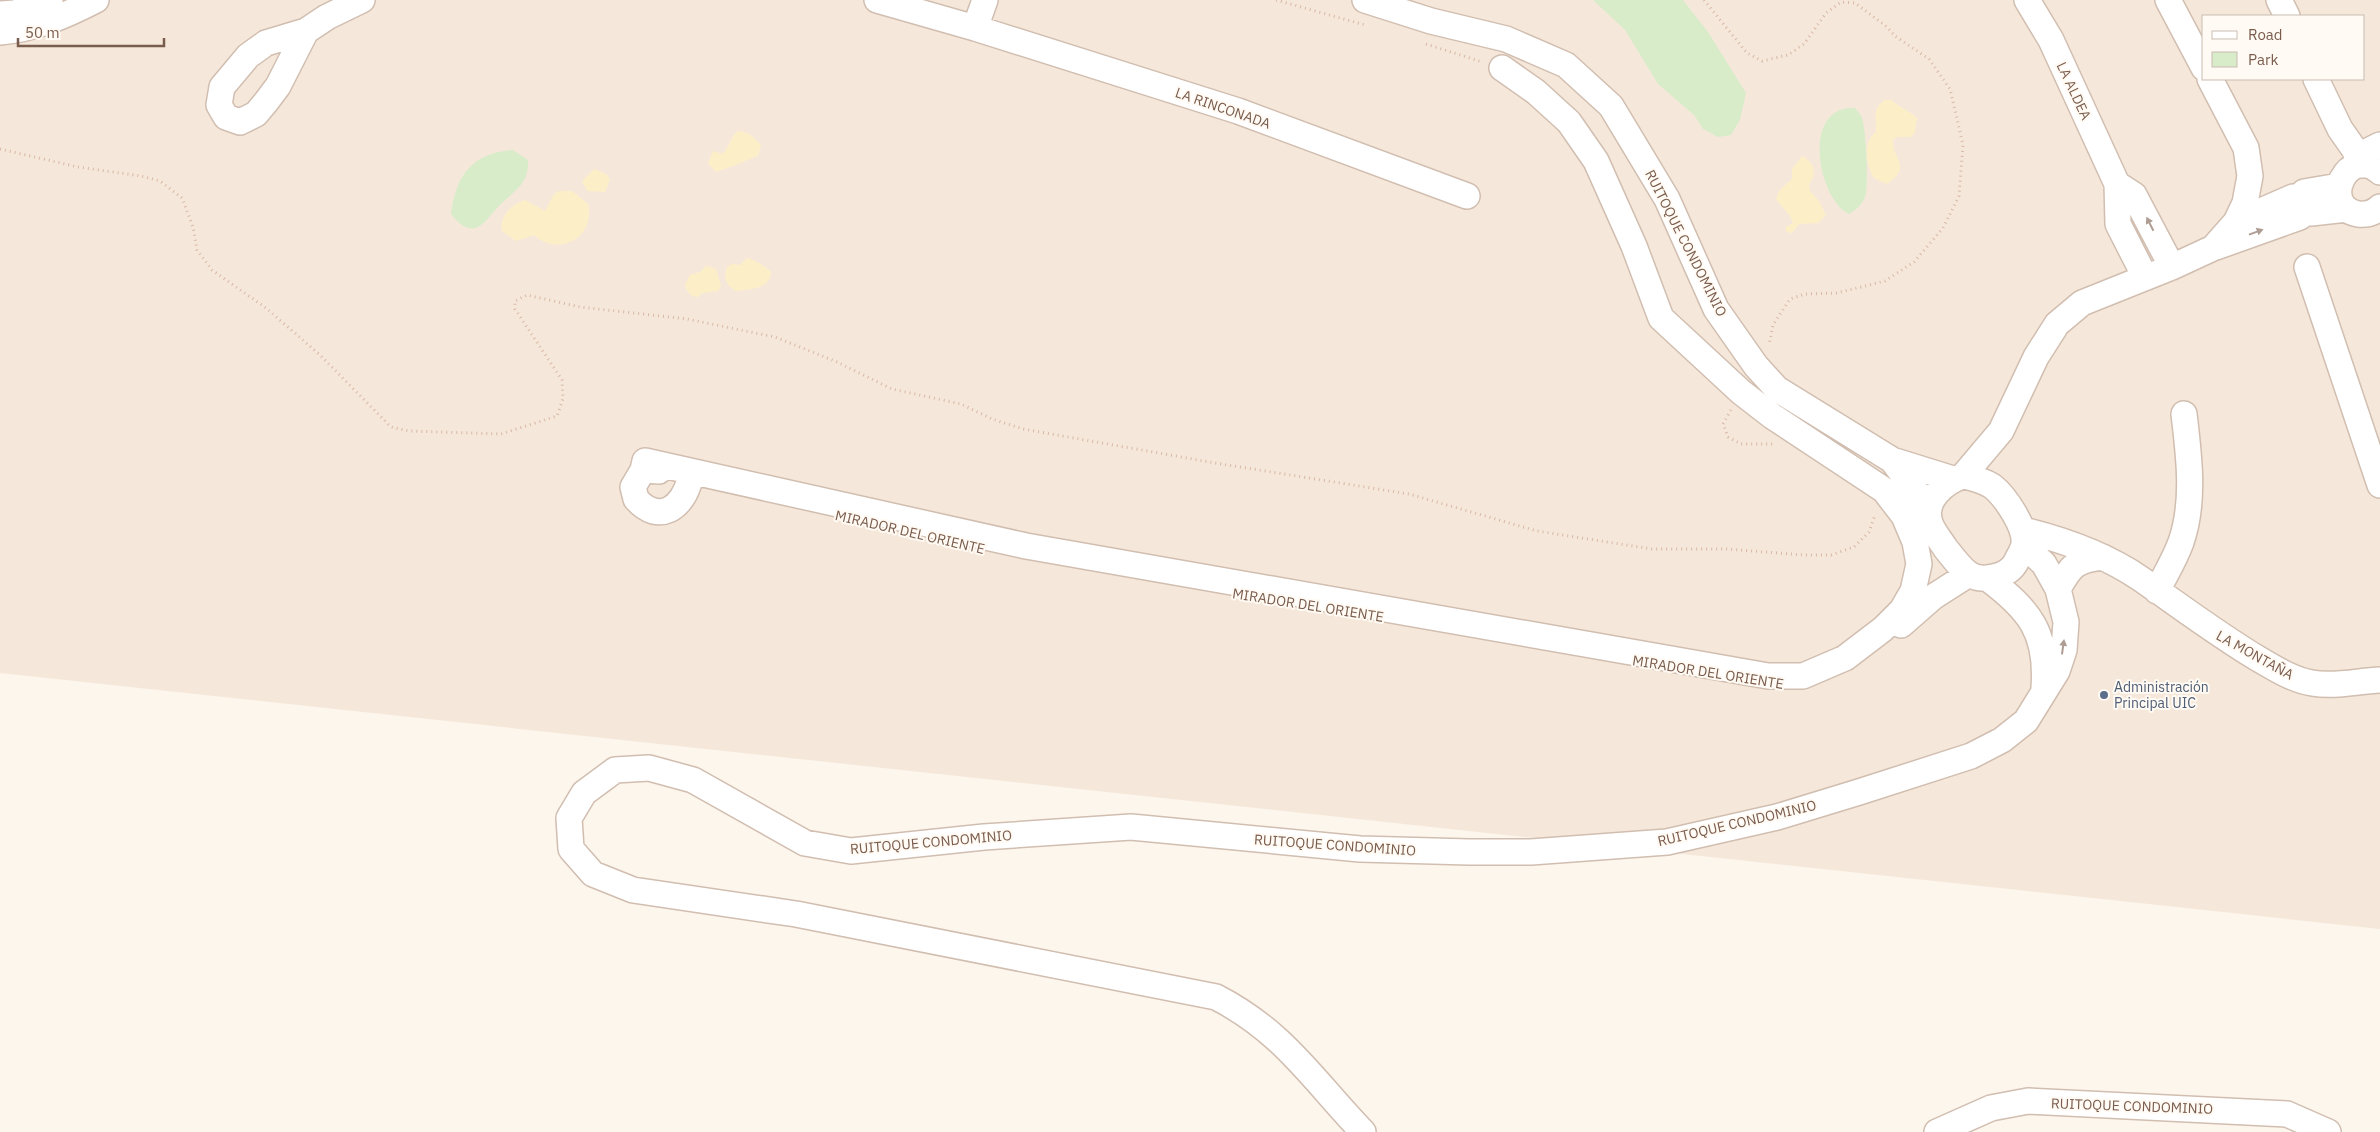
<svg xmlns="http://www.w3.org/2000/svg" width="2380" height="1132" viewBox="0 0 2380 1132" font-family="'IBM Plex Sans',sans-serif">
<style>
.residential{fill:#f5e8da;fill-rule:evenodd}
.green{fill:#d8ecc9}
.sand{fill:#fcefc7}
.lines{fill:none;stroke-linecap:round;stroke-linejoin:round}
.minor-casing{stroke:#d1beb0;stroke-width:28}
.path{stroke:#d9b8a5;stroke-width:3;stroke-dasharray:1 4;stroke-linecap:butt}
.minor{stroke:#fff;stroke-width:25}
.oneway{fill:#af9d94}
.service-dot{fill:#5c6f8a;stroke:#fffaf3;stroke-width:2}
.labels{text-anchor:middle;dominant-baseline:central;stroke-width:4;stroke-linejoin:round;paint-order:stroke}
.street-label{font-size:14px;fill:#7a5c4d;stroke:#fffaf3}
.service-label{font-size:14px;fill:#4e5e75;stroke:#fffaf3;text-anchor:start}
</style>
<rect width="100%" height="100%" fill="#fdf6ec"/>
<path class="residential" d="M0,0H2380V929L0,673ZM2204,16H2364V79H2204Z"/>
<path class="green" d="M1593,0H1683L1708,32L1746,93L1740,120L1731,135L1718,137L1703,129L1694,115L1658,84L1625,30Z
M1855,108C1857,111 1861,114 1862,118C1866,130 1869,186 1865,197C1862,205 1856,210 1849,214C1818,200 1800,105 1855,108Z
M513,150L528,160C529,183 517,189 501,204C484,221 475,244 451,214C456,175 472,153 513,150Z"/>
<path class="sand" d="M1885,100H1891C1899,107 1908,110 1917,118L1915,132L1911,137H1896L1893,141C1892,159 1913,166 1887,184L1874,178C1866,165 1862,142 1876,132C1877,119 1871,109 1885,100Z
M738,131C750,132 754,138 761,145L758,156C743,162 730,167 716,172L708,163L713,151L722,154C730,147 730,137 738,131Z
M1802,156C1814,162 1818,173 1809,184L1810,191L1819,201L1826,215L1818,223L1799,224L1792,233L1786,232V227L1793,223L1790,216L1776,199L1780,190L1792,179V169Z
M594,169L606,174L610,179L605,192L587,191L582,181Z
M559,191H572L588,204C596,237 559,258 534,235L516,241L502,231C499,216 512,204 525,200L545,211L554,194Z
M747,258C753,259 766,267 771,272C770,290 750,288 736,291C726,286 723,277 727,267L732,264L740,265Z
M706,266L716,269L721,286L718,291L702,293L698,297C691,297 687,292 685,285L690,275L700,272Z"/>
<g class="lines">
<g class="minor-casing">
<path id="minor" d="M877,0L975,28L1238,111L1467,196
M1365,0L1431,21L1506,39L1566,65L1611,106L1667,199L1716,309L1756,366L1777,389L1892,460L1953,479
M2027,0L2051,40L2117,184L2118,224L2145,277
M2168,0L2204,68
M2279,0L2287,16
M0,14L15,13L50,0
M975,28L985,0
M306,31L266,43L248,56L222,87L219,105L226,117L240,122L256,114L266,102L278,86L306,31L327,17L362,0
M0,32C35,29 65,16 96,0
M2316,79L2340,129L2354,149L2361,165
M2363,165L2368,151L2380,145
M2380,172C2348,143 2318,206 2358,214C2367,215 2374,213 2380,207
M2117,184L2134,195L2172,267
M2304,192L2339,186
M2311,213L2347,209
M2236,222L2293,197
M2216,247L2300,217
M2307,267L2380,485
M1892,460L1929,509
M643,470L645,461L1026,546L1768,676H1803L1845,658L1883,629L1902,610L1913,591L1919,564L1915,542L1904,516L1884,490L1772,416L1741,392L1661,318L1634,246L1596,161L1569,122L1536,92L1502,68
M659,471L643,470L633,487L636,499C659,525 683,508 690,479
M1963,476L2001,431L2036,357L2057,324L2082,303L2172,267L2213,248L2236,222L2245,203L2250,176L2246,148L2210,79
M1963,476C1974,478 1982,480 1992,486C2005,496 2026,527 2024,544C2023,550 2019,556 2016,562C2009,576 1983,583 1969,574C1961,569 1952,556 1946,549C1941,541 1933,532 1930,523C1922,500 1945,482 1963,476Z
M2023,530C2064,540 2106,555 2141,579C2180,606 2217,634 2257,658C2274,668 2293,680 2312,683C2334,687 2358,681 2380,680
M1987,578C2030,610 2048,633 2044,688
M2058,589C2071,565 2076,560 2103,557
M2157,591C2165,575 2175,559 2181,542C2195,502 2189,456 2184,414
M1901,625L1933,597L1969,574
M1363,1132C1313,1080 1284,1032 1216,997L796,914L633,890L593,874L571,849L569,818L584,793L615,770L649,768L693,780L805,843L851,851L984,837L1131,827L1360,849L1469,852H1531L1667,842L1777,817L1859,792L1971,756L2002,740L2026,721L2057,671L2064,650L2066,622L2058,589L2044,564L2024,545
M1937,1132L1991,1108L2028,1101L2287,1114L2328,1132"/>
</g>
<path class="path" d="M1276,0L1365,25
M1704,0L1747,53L1762,61L1788,55L1804,44L1826,13L1841,2L1855,3L1887,27L1895,36L1929,59L1950,89L1963,145L1959,196L1943,228L1914,262L1885,281L1837,293L1805,294L1790,299L1773,325L1769,345
M1426,44L1482,62
M0,149L78,167L141,176L160,181L182,198L193,227L197,250L212,270L266,308L320,355L391,427L409,431L501,434L557,416L563,399L562,380L515,309V301L527,295L580,307L687,319L775,337L837,362L892,389L961,404L992,419L1023,429L1215,463L1409,494L1537,531L1652,549H1727L1804,555H1831L1854,547L1869,532L1875,515
M1731,410L1723,424L1728,437L1741,444H1773"/>
<use href="#minor" class="minor"/>
</g>
<defs><path id="oneway-solid" d="M-6-.8H1V-3.2L6.5 0L1 3.2V.8H-6Z" transform="scale(1.25)"/></defs>
<g class="oneway">
<use href="#oneway-solid" transform="translate(2150 224) rotate(-117)"/>
<use href="#oneway-solid" transform="translate(2256 232) rotate(-20)"/>
<use href="#oneway-solid" transform="translate(2063 647) rotate(-82)"/>
</g>
<circle class="service-dot" cx="2104" cy="695" r="5"/>
<g class="labels">
<g class="street-label">
<text transform="translate(2074 91) rotate(65)">LA ALDEA</text>
<text transform="translate(1223 108) rotate(19)">LA RINCONADA</text>
<text transform="translate(1686 243) rotate(63)">RUITOQUE CONDOMINIO</text>
<text transform="translate(910 532) rotate(13)">MIRADOR DEL ORIENTE</text>
<text transform="translate(1308 605) rotate(9)">MIRADOR DEL ORIENTE</text>
<text transform="translate(2255 655) rotate(29)">LA MONTAÑA</text>
<text transform="translate(1708 672) rotate(9)">MIRADOR DEL ORIENTE</text>
<text transform="translate(1737 823) rotate(-13)">RUITOQUE CONDOMINIO</text>
<text transform="translate(931 842) rotate(-5)">RUITOQUE CONDOMINIO</text>
<text transform="translate(1335 845) rotate(4)">RUITOQUE CONDOMINIO</text>
<text transform="translate(2132 1106) rotate(2)">RUITOQUE CONDOMINIO</text>
</g>
<g class="service-label">
<text x="2114" y="687">Administración<tspan x="2114" dy="16">Principal UIC</tspan></text>
</g>
</g>
<rect x="2202" y="15" width="162" height="65" fill="#fffaf3" stroke="#cabbb1"/>
<rect x="2212" y="31" width="25" height="8" fill="#ffffff" stroke="#cabbb1"/>
<text x="2248" y="40" font-size="15" fill="#7a5c4d">Road</text>
<rect x="2212" y="52" width="25" height="15" fill="#d8ecc9" stroke="#cabbb1"/>
<text x="2248" y="65" font-size="15" fill="#7a5c4d">Park</text>
<path d="M18 38v8h146v-8" fill="none" stroke="#7a5c4d" stroke-width="2.5"/>
<text x="25" y="38" font-size="15" fill="#7a5c4d" stroke="#fffaf3" stroke-width="4" paint-order="stroke">50 m</text>
</svg>
